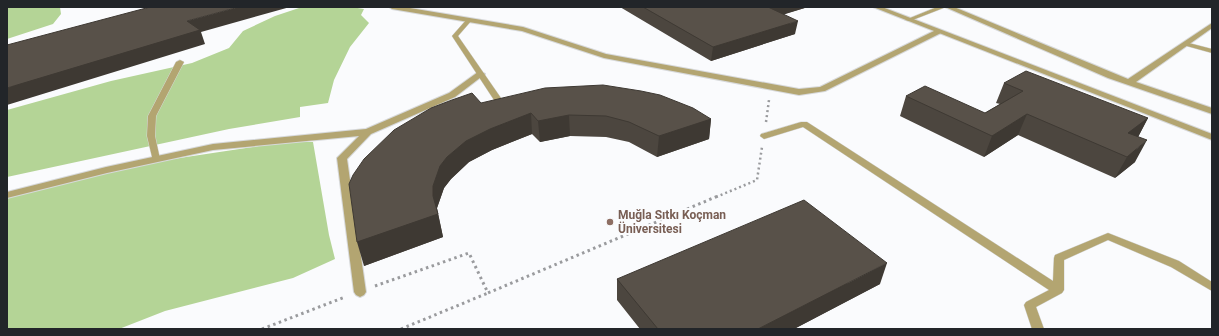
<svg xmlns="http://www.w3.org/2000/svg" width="1219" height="336" viewBox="0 0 1219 336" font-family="Roboto,sans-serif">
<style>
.green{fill:#b4d496}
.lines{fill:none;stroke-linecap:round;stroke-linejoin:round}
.service-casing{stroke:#d7d9db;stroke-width:1}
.minor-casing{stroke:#d7d9db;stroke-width:2}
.tertiary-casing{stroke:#d7d9db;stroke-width:2}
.path-far1{stroke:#9a9b9e;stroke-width:2.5;stroke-dasharray:2 3;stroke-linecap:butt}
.path{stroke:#9a9b9e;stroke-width:3;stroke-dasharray:2.5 3.5;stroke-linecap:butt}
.service{fill:#b3a571;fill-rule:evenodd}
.minor{fill:#b3a571;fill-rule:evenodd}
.tertiary{fill:#b3a571;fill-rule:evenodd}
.wall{fill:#4c463f}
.shaded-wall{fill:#3e3933}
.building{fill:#585149;stroke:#3e3933}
.education-dot{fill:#8d6e63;stroke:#fafbfd;stroke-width:1.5}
.labels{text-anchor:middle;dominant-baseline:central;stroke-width:4;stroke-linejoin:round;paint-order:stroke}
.education-label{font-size:12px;font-weight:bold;fill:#785e54;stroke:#fafbfd;text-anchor:start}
</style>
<rect width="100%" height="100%" fill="#fafbfd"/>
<path class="green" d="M7,7H60L61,14L53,24L7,39Z
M302,7H351L364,9L361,15L369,23L350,47L334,80L328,103L300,107V117L229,129L7,177V110L111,81L192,63L229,48L243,31L275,16Z
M285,142H313L329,235L335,259L293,278L165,311L119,329H7V192L173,159Z"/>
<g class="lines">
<g class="service-casing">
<path id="service" d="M937,7H946L910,21L905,20Z
M469,18L472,20L458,36L503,101L502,103H496L452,36L467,19Z
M1185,42L1212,49V53L1183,45L1182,44Z
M180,60L184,62L156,116L155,136L160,159L156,162L153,161L147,136L148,116L176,62Z
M801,122H807L1053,281L1054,258L1055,255L1108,233L1179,261L1212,282V291L1171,267L1108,240L1064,260V290L1062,293L1036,307L1044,329H1032L1024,305L1026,302L1049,290L803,127L764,139L760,136L761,134Z"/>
</g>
<g class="minor-casing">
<path id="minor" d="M389,7H404L523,27L606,54L799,89L820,87L936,30L943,32L825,91L799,95L604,58L522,31L392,9Z
M945,7H954L1128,79L1212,23V28L1136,82L1212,108V114L1108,78Z
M478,72H481L485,74L455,97L371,134L347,159L366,292L364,295L360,297L356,295L354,292L337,158L359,136L213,150L107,173L7,198V192L106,167L213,144L366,129L449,93Z"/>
</g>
<g class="tertiary-casing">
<path id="tertiary" d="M873,7H882L1212,134V140Z"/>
</g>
<path class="path-far1" d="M766,122L769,100
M716,197L757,180L762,147"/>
<path class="path" d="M375,286L469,253L488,293L718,196
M262,329L345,297
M401,329L488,293"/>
<use href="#service" class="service"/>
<use href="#minor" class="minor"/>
<use href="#tertiary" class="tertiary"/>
</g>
<path class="wall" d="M620,7H808L784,14L795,34L711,61Z
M1004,83L1148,118L1138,137L1135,162L1115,178L1018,135L984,157L900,116L906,96L985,113L1000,104L996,103Z
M481,103L711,119L709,139L657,157L629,142L606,137L570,136L540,142L532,134L492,150L469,162L451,179L444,188L437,208L443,237L364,266Z
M617,279L880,284L794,329H640L617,300Z"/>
<path class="shaded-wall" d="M239,7H290L201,32L205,44L7,105V88L187,21Z
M768,7H808L766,20Z
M798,21L795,34L711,61L713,47Z
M531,113L532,134L492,150L469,162L451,179L444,188L437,208V215L438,214L443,237L364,266L357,242L433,196V186L440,166L447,157L466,141L490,129Z
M1027,114L1018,135L984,157L992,136Z
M569,115L570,136L540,142L538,121Z
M1148,118L1137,139L1128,133Z
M711,119L709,139L657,157L659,136Z
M1147,140L1135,162L1115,178L1127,157Z
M887,263L880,284L794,329H758Z"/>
<path class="building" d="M150,7H239L187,21L200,30L7,88V45Z
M643,7H768L798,21L713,47Z
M1026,71L1148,118L1128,133L1147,140L1127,157L1027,114L992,136L906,96L925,86L985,113L1023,91L1004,83Z
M603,85L641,91L660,95L693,108L711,119L659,136L629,122L606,116L569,115L538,121L531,113L490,129L466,141L447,157L440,166L433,186V196L438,214L357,242L349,184L353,175L364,159L394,130L431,108L452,100L472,93L481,103L545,88Z
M804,200L887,263L758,329H658L617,279Z"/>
<circle class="education-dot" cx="610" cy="222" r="4"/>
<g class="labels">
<g class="education-label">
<text x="618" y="215">Muğla Sıtkı Koçman<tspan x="618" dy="14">Üniversitesi</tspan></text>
</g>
</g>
<rect width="1219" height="336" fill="none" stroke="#222529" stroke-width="16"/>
</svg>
